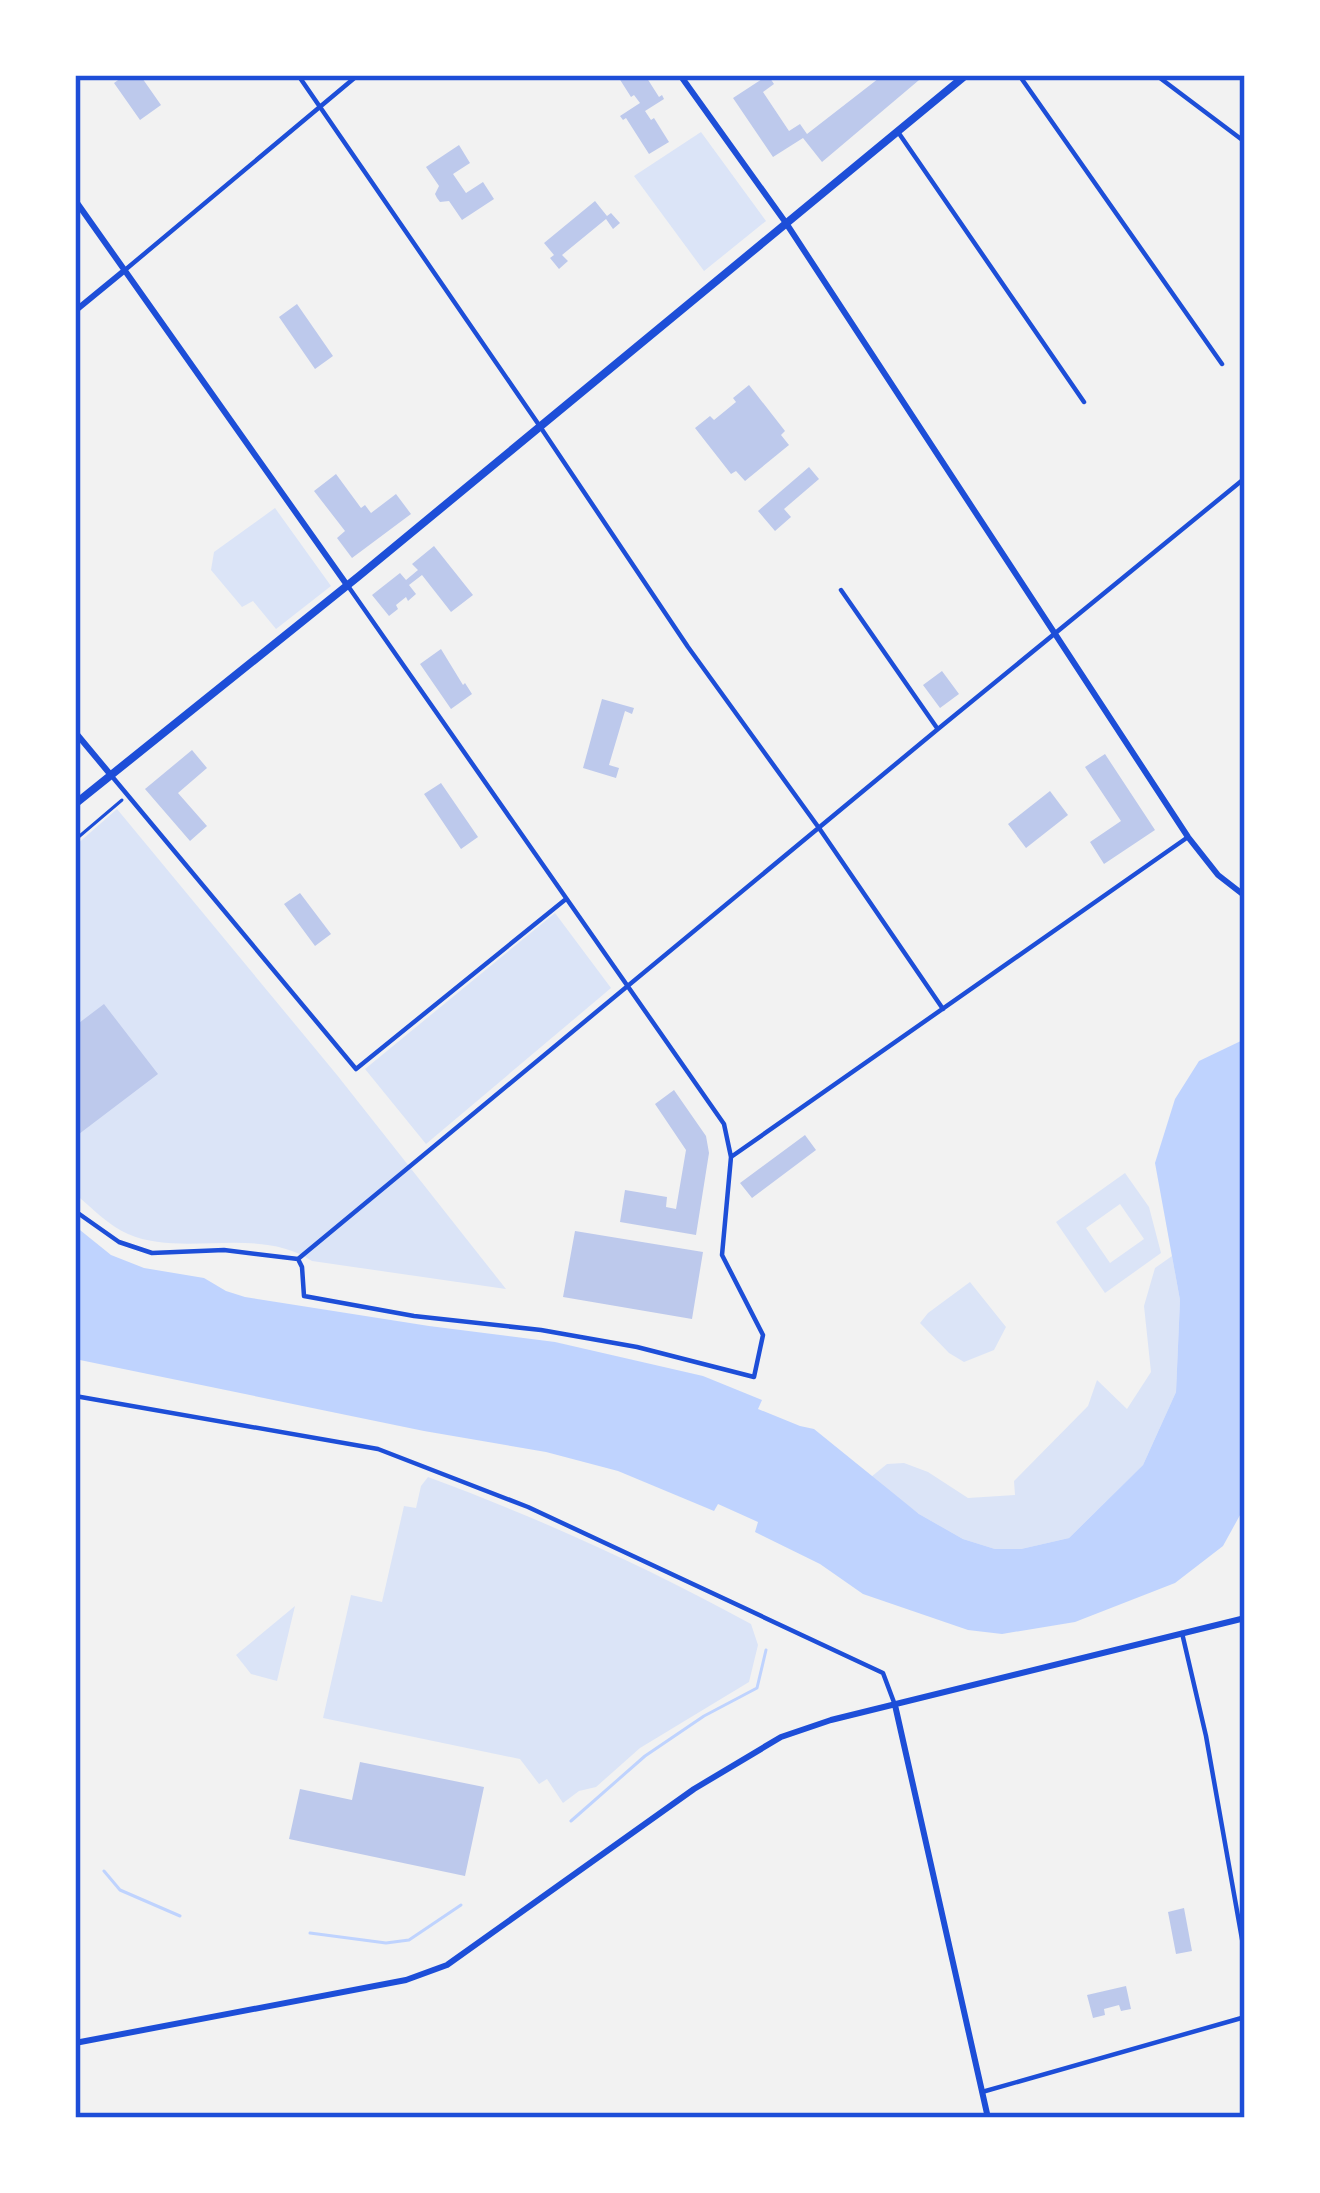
<svg xmlns="http://www.w3.org/2000/svg" width="1320" height="2193" viewBox="0 0 1320 2193" font-family="'Exo 2',sans-serif">
<style>
.green{fill:#dbe4f7;fill-rule:evenodd}
.water{fill:#bfd3fe}
.lines{fill:none;stroke-linecap:round;stroke-linejoin:round}
.stream{stroke:#bfd3fe;stroke-width:3}
.building{fill:#bdc9ec}
.path{stroke:#1d4ed8;stroke-width:3}
.minor{stroke:#1d4ed8;stroke-width:4.5}
.tertiary{stroke:#1d4ed8;stroke-width:6}
.secondary{stroke:#1d4ed8;stroke-width:6}
.primary{stroke:#1d4ed8;stroke-width:8}
.neatline{fill:none;stroke:#1d4ed8;stroke-width:4.5}
</style>
<rect width="100%" height="100%" fill="#f2f2f2"/>
<path class="green" d="M701,132L766,221L704,271L634,176Z
M275,508L331,586L276,629L253,601L242,607L211,570L214,552Z
M117,809L337,1075L506,1289L312,1261C258,1225 183,1258 128,1234C109,1226 91,1207 75,1194V846Z
M555,913L611,988L426,1144L365,1069Z
M1125,1173L1149,1207L1161,1253L1105,1293L1056,1222ZM1120,1204L1144,1239L1110,1263L1086,1228Z
M1172,1256L1180,1300L1176,1392L1143,1465L1069,1538L1021,1549H995L963,1539L919,1514L871,1477L887,1464L904,1463L928,1472L968,1498L1015,1495L1014,1481L1088,1406L1097,1380L1127,1409L1151,1372L1144,1306L1155,1268Z
M970,1282L1006,1327L994,1350L964,1362L949,1353L920,1323L928,1313Z
M428,1477C539,1518 647,1567 751,1624L758,1645L749,1682L640,1748L596,1787L579,1791L563,1803L547,1779L539,1784L520,1759L323,1718L351,1595L382,1602L404,1506L416,1508L421,1486Z
M295,1606L277,1681L251,1674L236,1655Z"/>
<path class="water" d="M1245,1039V1506L1223,1546L1175,1583L1075,1622L1002,1634L968,1630L863,1594L820,1564L755,1532L758,1522L718,1504L714,1511L618,1471L546,1452L424,1431L75,1359V1226L111,1255L144,1268L204,1278L226,1291L245,1297L429,1326L555,1342L703,1376L762,1400L758,1409L800,1426L814,1429L919,1514L963,1539L995,1549H1021L1069,1538L1143,1465L1176,1392L1180,1300L1155,1163L1175,1099L1199,1061Z"/>
<g class="lines">
<path class="stream" d="M571,1821L645,1756L704,1716L757,1688L766,1650
M104,1871L120,1890L180,1916
M310,1933L386,1943L409,1940L461,1905"/>
</g>
<path class="building" d="M125,75H140L161,105L140,120L114,83Z
M617,75H645L659,97L662,95L664,99L645,111L651,120L654,118L669,142L649,154L626,118L623,120L620,116L640,103L634,95L631,97Z
M768,75L774,84L763,92L789,131L800,124L807,134L883,75H925L822,162L803,138L773,157L733,98Z
M459,145L470,163L453,174L466,193L483,182L494,199L462,220L449,201L440,202L437,198L435,194L439,186L426,167Z
M595,201L607,216L611,213L620,223L613,229L606,219L562,255L568,261L559,269L550,258L554,255L544,243Z
M297,304L333,356L315,369L279,317Z
M749,385L785,431L781,435L789,445L745,481L736,471L731,474L695,428L710,416L714,420L736,402L733,398Z
M809,467L819,479L784,509L791,517L775,531L758,511Z
M336,474L361,508L365,505L371,513L396,494L411,514L352,558L337,538L345,531L314,491Z
M434,546L473,595L451,612L422,575L409,585L416,594L408,601L406,597L396,605L398,609L389,616L372,595L400,573L406,580L418,570L412,564Z
M441,649L463,685L465,683L472,694L451,709L420,664Z
M942,671L959,694L940,708L923,685Z
M602,699L634,708L632,714L625,711L609,765L619,768L616,778L583,768Z
M192,750L207,768L178,793L207,826L190,841L145,789Z
M1105,754L1155,830L1104,864L1090,842L1121,821L1085,767Z
M441,783L478,837L461,849L424,794Z
M1050,791L1068,815L1026,848L1008,824Z
M300,893L331,934L315,946L284,904Z
M104,1004L158,1074L79,1134L75,1129V1026Z
M674,1090L706,1136L709,1153L696,1235L620,1222L625,1190L667,1197L666,1207L676,1209L686,1150L655,1104Z
M805,1135L816,1150L752,1198L740,1183Z
M575,1231L703,1252L692,1319L563,1297Z
M360,1762L484,1787L465,1876L289,1839L300,1789L352,1800Z
M1184,1908L1192,1951L1176,1954L1168,1912Z
M1126,1986L1131,2009L1121,2011L1119,2005L1104,2009L1105,2015L1093,2018L1087,1995Z"/>
<g class="lines">
<path class="path" d="M75,840L122,800"/>
<path class="minor" d="M298,75L539,425L688,647L819,828L943,1009
M1019,75L1222,364
M1156,75L1245,142
M898,132L1084,402
M125,270L358,75
M841,590L937,728
M110,774L356,1069L566,899
M731,1157L1188,837
M75,1211L119,1242L152,1253L224,1250L298,1259
M298,1259L302,1267L304,1296L414,1316L541,1330L637,1347L754,1377L763,1335L722,1255L731,1157L724,1124L348,586
M298,1259L938,729L1245,478
M75,1396L378,1449L528,1507L883,1673L895,1705
M1182,1633L1206,1736L1245,1956
M982,2092L1245,2017"/>
<path class="tertiary" d="M680,75L786,223L1188,837L1218,875L1245,896
M75,200L347,585
M75,311L125,270
M75,732L110,774"/>
<path class="secondary" d="M895,1705L988,2118
M75,2043L406,1980L447,1965L694,1789L781,1737L831,1720L1245,1618"/>
<path class="primary" d="M75,804L359,576L966,75"/>
</g>
<rect width="1320" height="2193" fill="none" stroke="#ffffff" stroke-width="156"/>
<rect x="78" y="78" width="1164" height="2037" class="neatline"/>
</svg>
